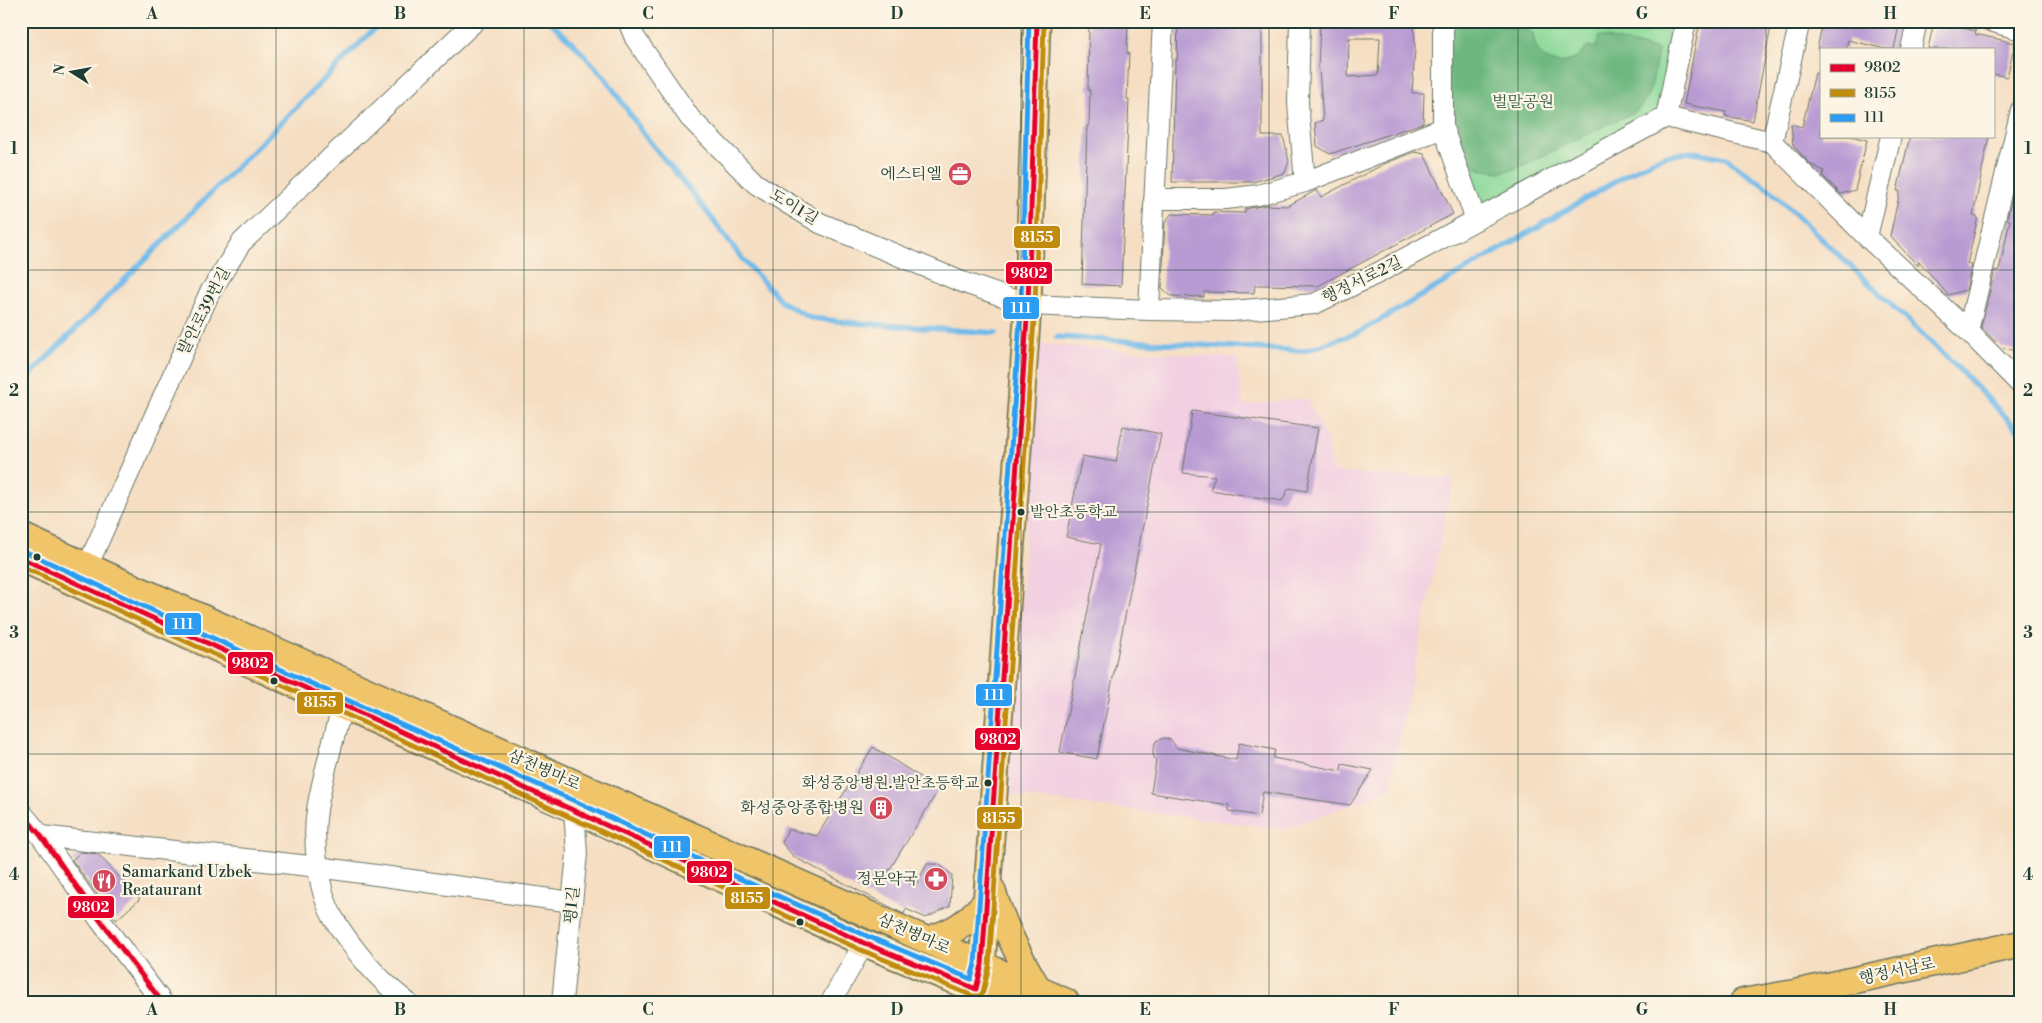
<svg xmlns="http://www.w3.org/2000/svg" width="2042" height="1023" viewBox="0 0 2042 1023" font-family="'Libre Bodoni','Noto Serif KR',serif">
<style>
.built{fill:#f2cfe1}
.green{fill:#88d898;stroke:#548a66}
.forest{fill:#6eb880;stroke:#467a5a}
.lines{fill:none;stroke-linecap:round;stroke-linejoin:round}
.stream{stroke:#71bae9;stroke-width:5.5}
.building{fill:#b99bd3;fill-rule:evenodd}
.minor-casing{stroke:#6a7566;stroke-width:22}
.major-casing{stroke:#6a7566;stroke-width:29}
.minor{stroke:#fff;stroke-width:20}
.major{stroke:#f0c469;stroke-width:26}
.bus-1-casing{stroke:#fcf5e5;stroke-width:9}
.bus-2-casing{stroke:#fcf5e5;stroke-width:9}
.bus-3-casing{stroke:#fcf5e5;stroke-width:9}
.bus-1{stroke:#e4002b;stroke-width:5}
.bus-2{stroke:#c18c0d;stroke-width:5}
.bus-3{stroke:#2c9cf2;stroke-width:5}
.grid{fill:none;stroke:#1f3d34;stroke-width:1;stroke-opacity:0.55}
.bus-dot{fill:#1f3d34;stroke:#fcf5e5;stroke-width:2}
.labels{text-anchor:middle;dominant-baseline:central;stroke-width:4.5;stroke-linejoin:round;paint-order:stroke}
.bus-label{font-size:15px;fill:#1f3d34;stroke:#fcf5e5;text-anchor:start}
.park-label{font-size:16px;fill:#345c48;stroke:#fcf5e5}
.poi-label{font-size:16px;fill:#1f3d34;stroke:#fcf5e5;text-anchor:end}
.street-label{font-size:16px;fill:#1f3d34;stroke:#fcf5e5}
.line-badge{stroke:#fcf5e5;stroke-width:2}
.badge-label{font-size:14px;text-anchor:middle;font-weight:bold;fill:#fff}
.neatline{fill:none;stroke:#1f3d34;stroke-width:2}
.grid-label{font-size:16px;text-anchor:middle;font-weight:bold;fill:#1f3d34}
</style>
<rect width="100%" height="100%" fill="#fcf5e5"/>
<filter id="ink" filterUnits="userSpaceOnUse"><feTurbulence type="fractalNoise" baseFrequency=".02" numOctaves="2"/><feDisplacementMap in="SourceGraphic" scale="10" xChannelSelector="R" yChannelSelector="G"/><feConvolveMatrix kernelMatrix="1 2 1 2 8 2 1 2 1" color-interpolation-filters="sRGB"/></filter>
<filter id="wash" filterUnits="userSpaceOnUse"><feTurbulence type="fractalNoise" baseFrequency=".0096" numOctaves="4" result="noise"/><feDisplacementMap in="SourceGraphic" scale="20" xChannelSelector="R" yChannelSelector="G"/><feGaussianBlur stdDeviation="1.12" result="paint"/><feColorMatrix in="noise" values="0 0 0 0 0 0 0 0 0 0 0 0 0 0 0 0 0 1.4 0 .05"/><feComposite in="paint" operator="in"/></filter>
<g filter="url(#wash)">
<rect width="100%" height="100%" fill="#f5dec2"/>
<path class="built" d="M1039,344L1237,358L1243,405L1307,398L1325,436L1334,472L1453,479L1389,791L1284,829L1008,795Z"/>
<path class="green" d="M1443,21H1686L1666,117L1476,220L1443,128Z"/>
<path class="forest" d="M1443,21H1497L1496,24L1522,31L1525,21H1529L1527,31L1533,33C1534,39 1534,44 1537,49C1549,70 1576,65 1587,46L1596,48L1599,36L1658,50C1654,71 1653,96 1636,111L1517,168L1501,172L1479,169L1470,162L1443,113Z"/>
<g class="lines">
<path class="stream" d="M549,21L573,43L606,79L645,136L694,195L744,261L782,302L811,318L856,323L996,333
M1057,337L1304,351L1360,332L1638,168L1664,156L1693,152L1726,158L1770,190L1954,364L2021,433
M21,384L382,21"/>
</g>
<g id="blocks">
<path class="building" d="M1089,21H1128L1127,53H1129L1127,99H1129L1121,286L1082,284L1087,126H1089L1090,90H1088Z
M1178,21L1262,22V136H1283L1289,161L1285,173L1253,182H1172L1175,61H1177Z
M1320,21H1414L1415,49L1412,93H1424L1423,123L1330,154L1317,146L1315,123L1323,120L1319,69H1318ZM1349,38H1380L1378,75L1348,77Z
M1700,21H1748L1771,26L1753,121L1725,116L1726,112L1684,104Z
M1823,21H1900L1894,49H1886L1848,40L1846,49H1817Z
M1934,21L1976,31L1975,34L2015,43L2007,77L1993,74V49H1928Z
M1815,73H1821V136H1851L1867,140L1855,190L1841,194L1823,176L1824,171L1810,164L1793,145L1791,124L1802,127Z
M1910,136H1989L1973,216L1978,217L1967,264L1972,265L1966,290L1948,295L1919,261L1918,266L1890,236L1900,191H1897Z
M1415,152L1424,154L1453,214L1318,286L1255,285L1254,293L1204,292V297L1171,296L1162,288L1165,223L1171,214L1213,215V212L1245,213V209L1266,205L1287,206L1317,190L1321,197L1386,163Z
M2018,172H2021V279L2016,299H2021V352L2001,347L1981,327L1995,270L1999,271L2010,220L2007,219Z
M1192,411L1318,428L1307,491L1289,488L1282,501L1210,490L1215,476L1183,473Z
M1123,426L1161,434L1097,759L1060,752L1101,544L1066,537L1082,456L1116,462Z
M1164,738L1171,740L1177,748L1236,760L1239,743L1275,750L1273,758L1341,771L1342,764L1373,770L1350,805L1263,792L1259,816L1229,811V805L1151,793L1156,761L1153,755V749L1156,741Z
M873,747L939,789L888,872L915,886L927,864H939L952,875L950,906L926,918L906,909L904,914L894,909L794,857L782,843L788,829L817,836Z
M81,852L98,854L140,899L116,920L72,860Z"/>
</g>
</g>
<g filter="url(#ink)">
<use href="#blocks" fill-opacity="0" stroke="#6a7566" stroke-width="1"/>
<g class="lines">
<g class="minor-casing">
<path id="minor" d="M628,21L635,38L690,118L756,184L820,223L962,282L1028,305L1149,310L1232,311L1314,304L1376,274L1666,117
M1300,21L1298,103L1305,182
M1443,21V128L1476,220
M1990,21L2021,30
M1911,49L1917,21
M1666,117L1772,142L1867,237L1968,331L2021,385
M1666,117L1686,21
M1772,142L1800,21
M1154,199H1226L1258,195L1305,182L1443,128
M1867,237L1891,136
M1149,310L1163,21
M1968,331L2021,110
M87,567L209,294L241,243L475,21
M342,706C334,740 322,777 317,810C312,841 318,892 334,919C353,950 379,980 407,1002
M21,812L41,836L100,920L162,1002
M41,836L318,867L572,902
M562,1002L577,854L574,809
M831,1002L864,943"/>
</g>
<g class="major-casing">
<path id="major" d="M21,536L117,580L1066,1002
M21,558L342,706L574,809L720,878L864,943L1006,1002
M992,890C1003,926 1019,957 1038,989
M927,940C957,931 965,924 986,902
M978,980L982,965L1028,305L1037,21
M1743,1002L1795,993L2021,944"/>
</g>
<use href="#minor" class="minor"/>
<use href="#major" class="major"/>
<g class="bus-1-casing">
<path id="bus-1" d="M21,558L864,943L976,989L982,965L1028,305L1037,21
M21,812L41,836L100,920L162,1002"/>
</g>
<g class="bus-2-casing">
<path id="bus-2" d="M21,566L861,950L973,996H980L983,992L989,966L1035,306L1044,21"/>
</g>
<g class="bus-3-casing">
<path id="bus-3" d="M24,551L345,699L577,802L723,871L867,936L971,979L975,964L1021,305L1029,21"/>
</g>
<use href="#bus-1" class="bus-1"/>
<use href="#bus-2" class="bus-2"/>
<use href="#bus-3" class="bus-3"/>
</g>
</g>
<path class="grid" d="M276,21V1002M524,21V1002M773,21V1002M1021,21V1002M1269,21V1002M1518,21V1002M1766,21V1002M21,270H2021M21,512H2021M21,754H2021"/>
<defs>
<g id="office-disc" transform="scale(1.25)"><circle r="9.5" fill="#d1495b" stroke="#fcf5e5"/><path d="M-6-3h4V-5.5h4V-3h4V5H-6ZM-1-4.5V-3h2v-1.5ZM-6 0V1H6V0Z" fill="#fff"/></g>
<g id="building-disc" transform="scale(1.25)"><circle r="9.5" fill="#d1495b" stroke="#fcf5e5"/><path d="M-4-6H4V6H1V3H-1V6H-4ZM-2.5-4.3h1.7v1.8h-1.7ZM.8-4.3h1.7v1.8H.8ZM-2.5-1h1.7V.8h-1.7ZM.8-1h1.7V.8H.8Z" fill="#fff"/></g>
<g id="pharmacy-disc" transform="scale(1.25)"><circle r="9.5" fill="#d1495b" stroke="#fcf5e5"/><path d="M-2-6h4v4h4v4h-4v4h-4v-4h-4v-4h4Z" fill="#fff"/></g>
<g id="restaurant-disc" transform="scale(1.25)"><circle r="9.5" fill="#d1495b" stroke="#fcf5e5"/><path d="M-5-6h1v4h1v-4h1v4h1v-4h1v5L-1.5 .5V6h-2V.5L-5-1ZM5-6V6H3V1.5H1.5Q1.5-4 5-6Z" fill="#fff"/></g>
</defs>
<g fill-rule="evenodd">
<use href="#office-disc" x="960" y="174"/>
<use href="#building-disc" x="881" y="808"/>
<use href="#pharmacy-disc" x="936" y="879"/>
<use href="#restaurant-disc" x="104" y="881"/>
</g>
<g class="bus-dot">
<circle cx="1021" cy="512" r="4.5"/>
<circle cx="37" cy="557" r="4.5"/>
<circle cx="274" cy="681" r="4.5"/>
<circle cx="988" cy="783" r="4.5"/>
<circle cx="800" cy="922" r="4.5"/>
</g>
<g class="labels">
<g class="bus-label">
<text x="1030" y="512">발안초등학교</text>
<text x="979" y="783" text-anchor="end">화성중앙병원.발안초등학교</text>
</g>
<g class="park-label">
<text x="1523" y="102">벌말공원</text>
</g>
<g class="poi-label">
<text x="942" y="174">에스티엘</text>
<text x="864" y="808">화성중앙종합병원</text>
<text x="122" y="872" text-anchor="start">Samarkand Uzbek<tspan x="122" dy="18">Reataurant</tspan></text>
<text x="918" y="879">정문약국</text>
</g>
<g class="street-label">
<text transform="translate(794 207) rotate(31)">도이1길</text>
<text transform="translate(1362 280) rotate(-26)">행정서로2길</text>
<text transform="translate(204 311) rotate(-63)">발안로39번길</text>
<text transform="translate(544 770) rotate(24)">삼천병마로</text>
<text transform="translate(572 905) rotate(-84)">평1길</text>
<text transform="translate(914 934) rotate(24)">삼천병마로</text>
<text transform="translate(1897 971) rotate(-12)">행정서남로</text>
</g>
</g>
<g class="line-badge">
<rect x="1013" y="225" width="48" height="24" rx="5" fill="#c18c0d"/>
<rect x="1005" y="261" width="48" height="24" rx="5" fill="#e4002b"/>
<rect x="1002" y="296" width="38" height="24" rx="5" fill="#2c9cf2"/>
<rect x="164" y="612" width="38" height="24" rx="5" fill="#2c9cf2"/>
<rect x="227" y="651" width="47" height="24" rx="5" fill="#e4002b"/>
<rect x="975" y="683" width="38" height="24" rx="5" fill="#2c9cf2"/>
<rect x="296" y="691" width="48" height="24" rx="5" fill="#c18c0d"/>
<rect x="974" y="727" width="47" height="24" rx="5" fill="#e4002b"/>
<rect x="976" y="806" width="47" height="24" rx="5" fill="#c18c0d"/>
<rect x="653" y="835" width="38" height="24" rx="5" fill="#2c9cf2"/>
<rect x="686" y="860" width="47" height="24" rx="5" fill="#e4002b"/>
<rect x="724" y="886" width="47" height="24" rx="5" fill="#c18c0d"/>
<rect x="67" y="895" width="48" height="24" rx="5" fill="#e4002b"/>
</g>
<g class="badge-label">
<text x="1037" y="242">8155</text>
<text x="1029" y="278">9802</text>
<text x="1021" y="313">111</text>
<text x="183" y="629">111</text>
<text x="250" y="668">9802</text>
<text x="994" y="700">111</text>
<text x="320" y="707">8155</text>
<text x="998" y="744">9802</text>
<text x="999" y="823">8155</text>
<text x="672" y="852">111</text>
<text x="709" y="877">9802</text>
<text x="747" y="903">8155</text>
<text x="91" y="912">9802</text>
</g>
<rect width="2042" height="1023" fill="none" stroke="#fcf5e5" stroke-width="55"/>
<rect x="1820" y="48" width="175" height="90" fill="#fcf5e5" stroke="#a4ab9e"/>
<rect x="1830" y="64" width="25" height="8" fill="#e4002b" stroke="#a4ab9e"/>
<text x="1864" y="72" font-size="15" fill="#1f3d34">9802</text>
<rect x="1830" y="89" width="25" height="8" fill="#c18c0d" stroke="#a4ab9e"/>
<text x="1864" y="98" font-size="15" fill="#1f3d34">8155</text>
<rect x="1830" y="114" width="25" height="8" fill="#2c9cf2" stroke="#a4ab9e"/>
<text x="1864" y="122" font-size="15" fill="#1f3d34">111</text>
<g transform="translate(72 72) rotate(281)" stroke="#fcf5e5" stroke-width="4" paint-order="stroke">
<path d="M0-4L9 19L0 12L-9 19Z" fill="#1f3d34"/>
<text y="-8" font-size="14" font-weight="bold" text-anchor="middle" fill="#1f3d34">N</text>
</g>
<rect x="28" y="28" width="1986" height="968" class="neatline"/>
<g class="grid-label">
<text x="152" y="19">A</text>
<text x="400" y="19">B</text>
<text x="648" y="19">C</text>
<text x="897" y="19">D</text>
<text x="1145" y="19">E</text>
<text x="1394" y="19">F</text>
<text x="1642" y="19">G</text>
<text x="1890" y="19">H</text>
<text x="14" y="154">1</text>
<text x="2028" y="154">1</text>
<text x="14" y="396">2</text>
<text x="2028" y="396">2</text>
<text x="14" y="638">3</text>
<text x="2028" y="638">3</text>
<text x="14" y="880">4</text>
<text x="2028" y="880">4</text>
<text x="152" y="1015">A</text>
<text x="400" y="1015">B</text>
<text x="648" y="1015">C</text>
<text x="897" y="1015">D</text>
<text x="1145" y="1015">E</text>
<text x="1394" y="1015">F</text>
<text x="1642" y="1015">G</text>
<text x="1890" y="1015">H</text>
</g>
</svg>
